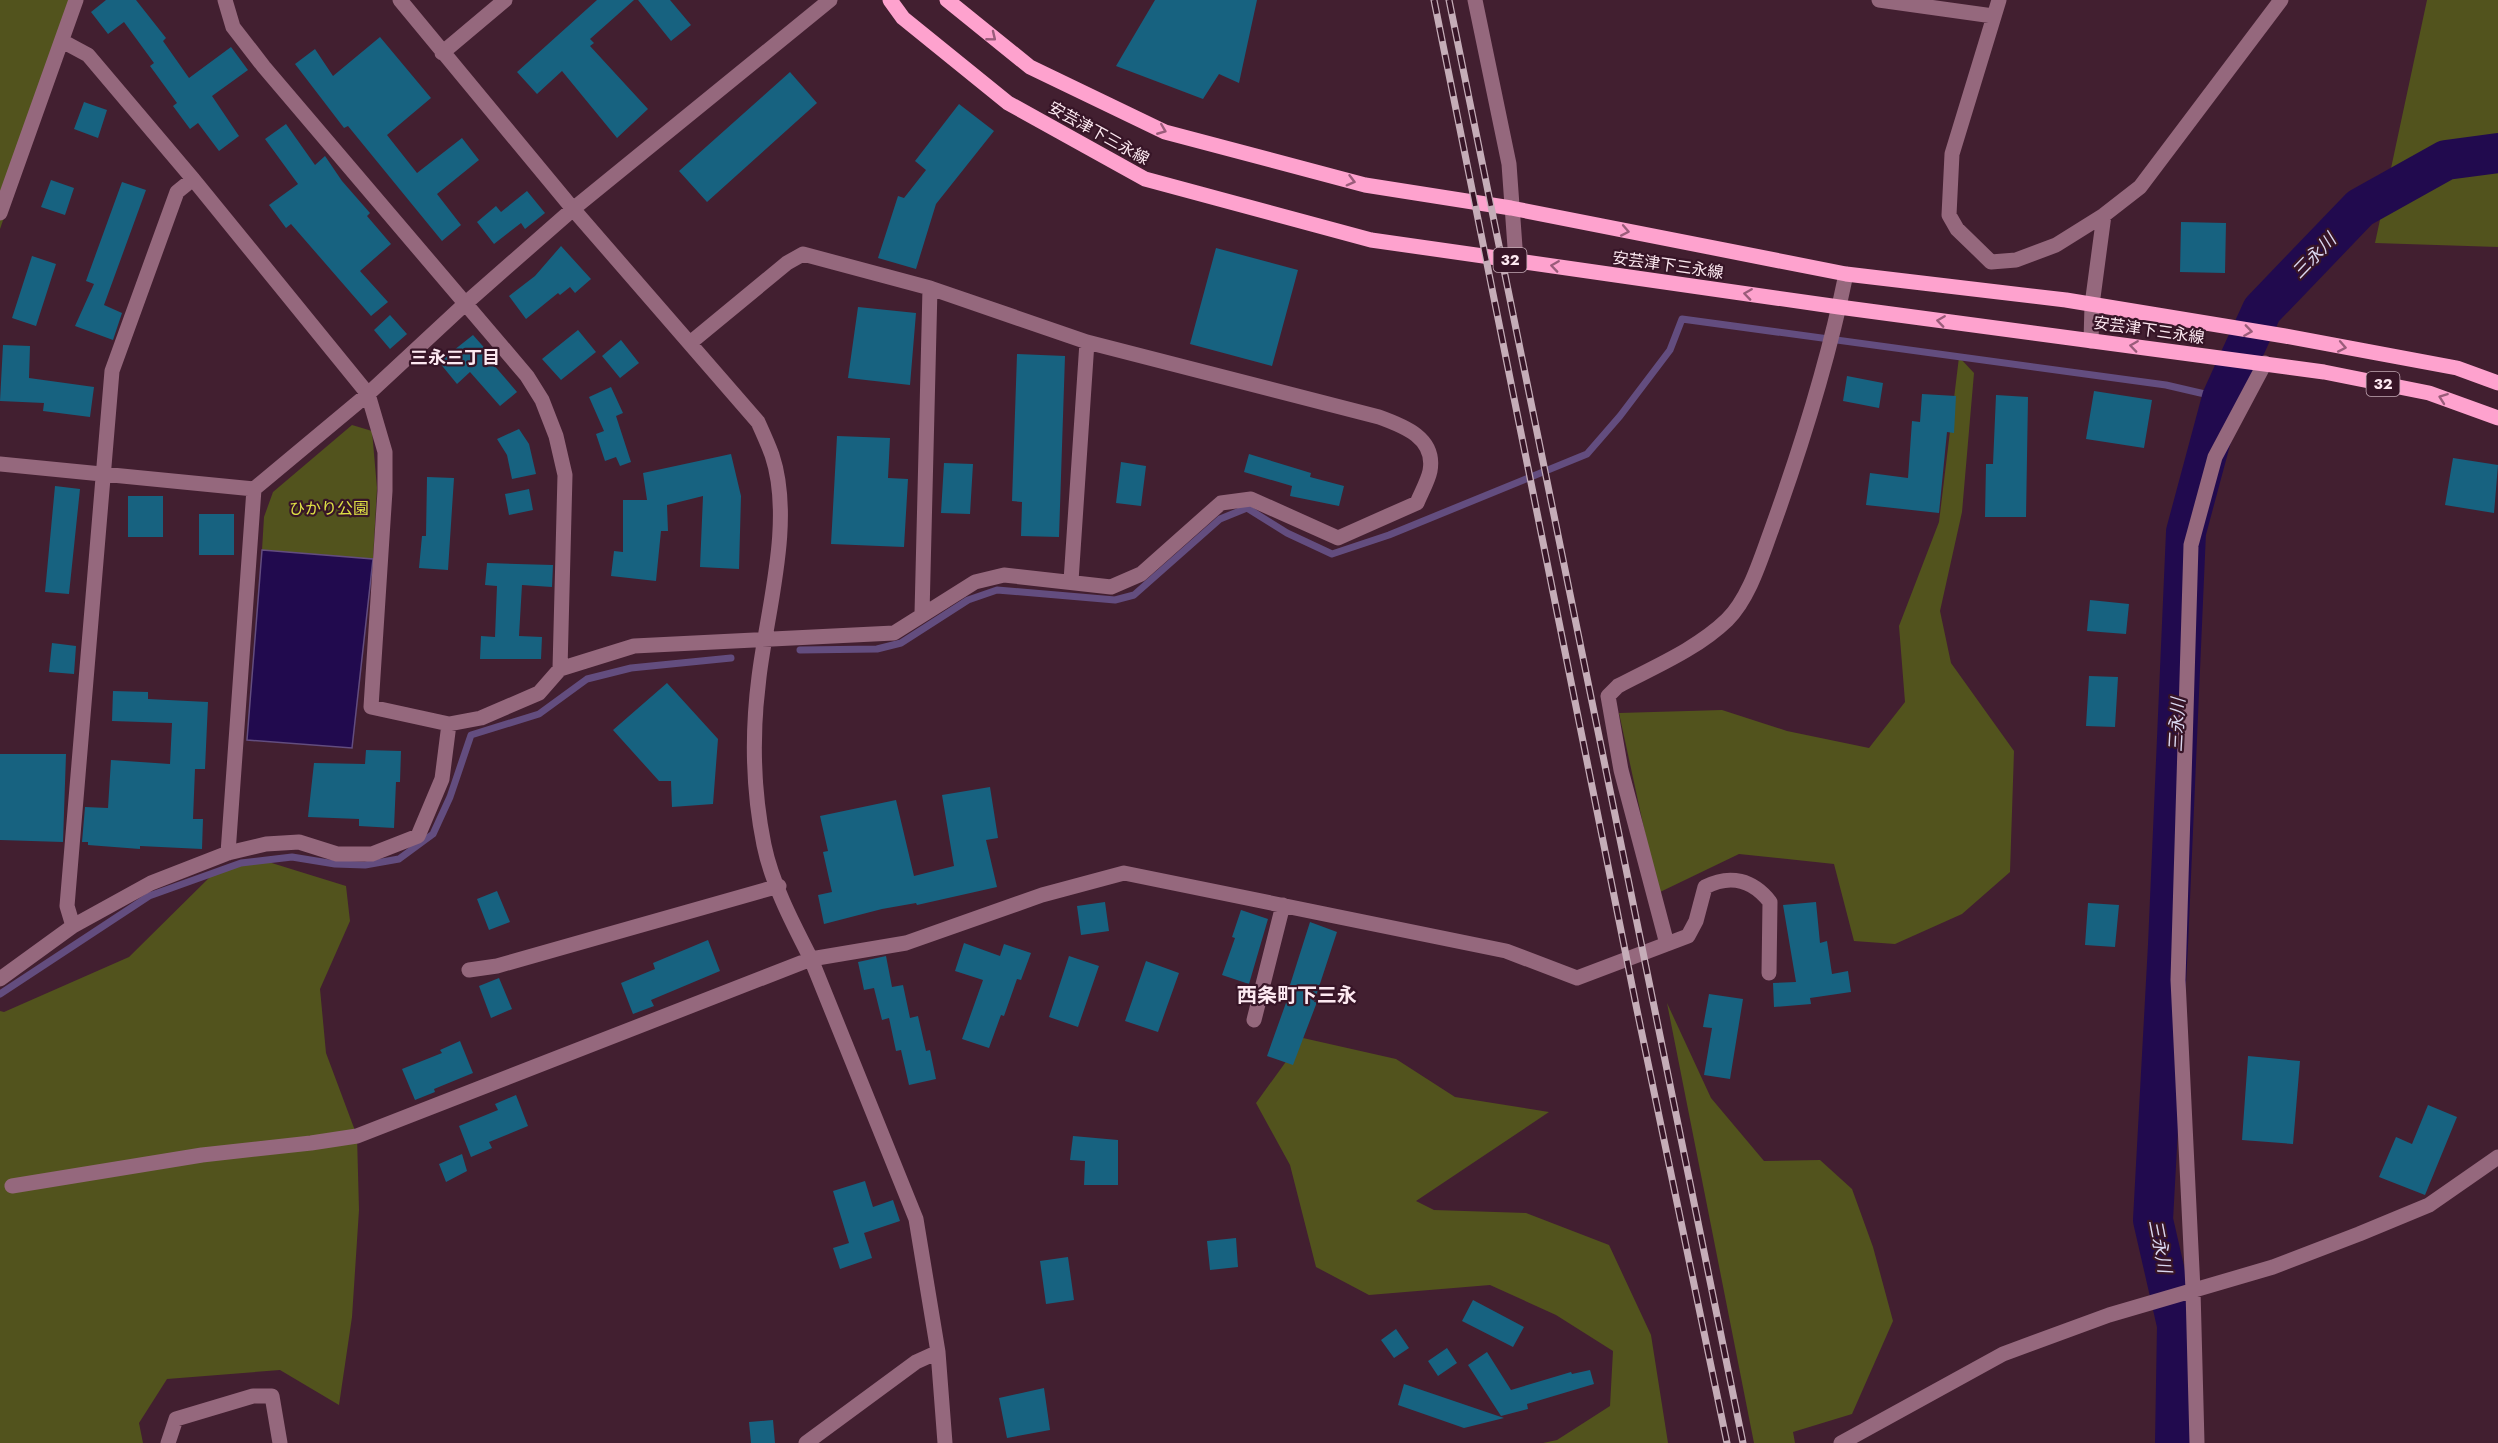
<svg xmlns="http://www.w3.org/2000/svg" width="2498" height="1443" viewBox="0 0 2498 1443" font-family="Jost,'Noto Sans JP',sans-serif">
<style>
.green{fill:#52531d}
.water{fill:#210a4e;stroke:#634d7f;stroke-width:1.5}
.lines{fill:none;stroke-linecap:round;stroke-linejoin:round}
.stream{stroke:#634d7f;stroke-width:7}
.river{stroke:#210a4e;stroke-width:40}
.building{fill:#176280}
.minor{stroke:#95687d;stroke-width:15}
.major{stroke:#fea2ce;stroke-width:15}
.rail-casing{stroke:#c5adb8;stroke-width:7}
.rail{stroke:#371527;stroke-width:4.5;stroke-dasharray:14;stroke-linecap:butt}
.oneway{stroke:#9a5c7a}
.labels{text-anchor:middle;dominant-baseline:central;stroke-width:4.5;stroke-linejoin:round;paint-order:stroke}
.shield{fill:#371527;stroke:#c2a9b4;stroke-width:1.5}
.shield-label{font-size:15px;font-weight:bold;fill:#fde9f1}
.street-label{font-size:16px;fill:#fde9f1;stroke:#371527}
.park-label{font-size:16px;fill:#dfe245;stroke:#371527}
.water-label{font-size:18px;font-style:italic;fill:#dbd8f1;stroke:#371527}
.neighbourhood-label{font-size:18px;font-weight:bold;fill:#fde9f1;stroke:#371527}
.quarter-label{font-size:20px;font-weight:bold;fill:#fde9f1;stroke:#371527}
</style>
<rect width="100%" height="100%" fill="#421f30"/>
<path class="green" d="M0,0H79L0,229Z
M2427,0H2498V247L2375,243Z
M1959,357L1974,373L1962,512L1940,611L1951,663L2014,751L2010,872L1962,914L1895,944L1854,941L1834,864L1739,854L1658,893L1619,713L1722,710L1787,731L1869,748L1905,702L1899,626L1939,522Z
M352,425L372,431L377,488L373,559L262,550L264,517L273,492Z
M262,860L346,886L350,921L320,989L326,1053L357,1136L359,1210L352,1317L339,1405L280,1370L167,1379L139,1423L143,1443H0V1011L4,1012L129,957L216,871Z
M1667,1003L1711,1098L1764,1161L1820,1160L1852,1189L1873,1247L1893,1321L1852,1414L1793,1432L1795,1443H1754Z
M1303,1038L1396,1059L1455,1097L1549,1112L1416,1201L1434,1210L1526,1213L1609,1245L1651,1335L1668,1443H1543L1557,1440L1610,1406L1613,1351L1556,1315L1490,1285L1369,1295L1316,1267L1290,1165L1256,1103Z"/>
<path class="water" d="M262,550L373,559L352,748L247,740Z"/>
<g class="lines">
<path class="stream" d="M800,650L877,649L901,643L968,600L997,590L1115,600L1134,595L1220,519L1247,508L1287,533L1332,554L1389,535L1587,454L1620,416L1670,350L1682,319L2166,385L2222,398
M0,994L149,896L241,863L292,857L335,864L365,865L399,859L433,834L450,797L471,735L539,714L587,679L631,668L731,658"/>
<path class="river" d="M2175,1443L2177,1325L2153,1220L2168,945L2186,532L2222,398L2262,310L2360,208L2446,160L2498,153"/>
</g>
<path class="building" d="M106,0H136L166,38L163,41L189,78L231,47L248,70L212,96L239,136L219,151L198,123L190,129L173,106L177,103L150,66L154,63L124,22L108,34L91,12Z
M597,0H634L590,39L594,43L590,46L648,109L617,138L562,71L537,94L517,72Z
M638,0H670L691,25L671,41Z
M1155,0H1257L1239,83L1219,74L1203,99L1116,66Z
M380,37L431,98L387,135L417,173L462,138L479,160L437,194L461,225L442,241L348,126L344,128L295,64L315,49L333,76Z
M790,72L817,103L707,202L679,171Z
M84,102L107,110L98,138L74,129Z
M959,104L994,131L936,204L916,269L878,258L898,196L904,198L926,170L915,161Z
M286,124L315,165L325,156L342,181L370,213L367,216L391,244L360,271L388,302L371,316L291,224L286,228L269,205L298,184L265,139Z
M51,180L74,188L65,215L41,207Z
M122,182L146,190L104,305L122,313L113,340L75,326L94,284L86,281Z
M527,191L545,213L525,229L521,223L494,244L477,222L496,206L501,212Z
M2181,222L2226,223L2225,273L2180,272Z
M561,246L591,279L575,293L570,287L560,295L558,293L526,319L509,296L535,276Z
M1216,248L1298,270L1272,366L1190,344Z
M32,256L56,264L36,326L12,318Z
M858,307L916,313L910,385L848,378Z
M390,315L407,334L390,349L374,330Z
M578,330L596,352L561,380L542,359Z
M473,335L489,353L486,356L517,392L500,406L470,372L457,384L439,362Z
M621,340L639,363L620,378L602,356Z
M3,345L30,346L29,378L94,387L90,417L43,411L44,403L0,401Z
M1017,354L1065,356L1059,537L1021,536L1022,502L1012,501Z
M1847,376L1883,383L1879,408L1843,401Z
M611,387L623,413L616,416L631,462L620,466L616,457L605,461L596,434L604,431L589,397Z
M2094,391L2152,400L2144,448L2086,439Z
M1922,394L1956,396L1954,433L1947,432L1939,513L1866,505L1870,473L1908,478L1912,421L1920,422Z
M1996,395L2028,397L2026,517H1985L1986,464H1993Z
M519,429L529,444L536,474L512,479L507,455L497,439Z
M837,436L890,438L888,478L908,479L904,547L831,544Z
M731,454L741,496L739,569L700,567L703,496L667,505L668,531H661L656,581L611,576L614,551L623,552V500H647L643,473Z
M1249,454L1311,473L1310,477L1344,486L1339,506L1290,496L1292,486L1244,472Z
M2453,458L2498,465L2494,513L2445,505Z
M1121,462L1146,466L1141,506L1116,503Z
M944,463L973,464L970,514L941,513Z
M427,477L454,478L448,570L419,568L422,536H426Z
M55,486L80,489L69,594L45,592Z
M529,489L533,510L509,515L505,494Z
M128,496H163V537H128Z
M199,514H234V555H199Z
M487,563L553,565L552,587L522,585L519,636L542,637L541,659H480L481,636L495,637L497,586L485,585Z
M2090,600L2129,604L2126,634L2087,631Z
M52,643L76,646L74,674L49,672Z
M2089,676L2118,677L2115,727L2086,726Z
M667,683L718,739L713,804L672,807L671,781H659L613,730Z
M113,691L148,692V699L208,702L205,769H195L193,819H203L202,849L140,846V849L88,845V842H82L85,807L108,808L111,760L170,764L172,723L112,721Z
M366,750L401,751L400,782H396L394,828L359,826V819L308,817L314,763L365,764Z
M0,754H66L63,842L0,840Z
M990,787L998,838L986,840L997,887L917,905L916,903L882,909L824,924L818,895L832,892L823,852L828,851L820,816L896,800L914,876L954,866L942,795Z
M497,891L510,922L489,930L477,899Z
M1105,902L1109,931L1081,935L1077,906Z
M1816,902L1820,943L1827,941L1832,974L1848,971L1851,992L1810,998L1811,1004L1774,1007L1773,983L1796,982L1783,905Z
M2088,903L2119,905L2115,947L2085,945Z
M1241,910L1268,919L1249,984L1222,975L1235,938L1232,937Z
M1310,922L1337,932L1314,1002H1317L1293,1065L1267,1056L1292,986L1290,985Z
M708,940L720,971L651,1000L654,1006L633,1014L621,983L655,969L653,963Z
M964,943L1000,956L1004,944L1031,953L1021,980L1017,979L1004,1016L1001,1015L989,1048L962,1039L983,980L955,971Z
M886,956L892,987L903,985L910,1018L918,1016L926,1051L930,1050L936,1079L909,1085L901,1050L896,1051L889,1018L882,1020L874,988L864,990L858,962Z
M1069,956L1099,966L1078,1027L1049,1017Z
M1146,961L1179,973L1158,1032L1125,1021Z
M499,978L512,1009L491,1018L479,986Z
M1709,994L1743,999L1730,1079L1704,1075L1712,1028L1703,1027Z
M460,1041L473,1073L434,1089L435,1092L415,1100L402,1069L442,1053L440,1050Z
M2248,1056L2300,1061L2293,1144L2242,1140Z
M516,1095L528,1126L489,1142L492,1148L471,1157L459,1126L498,1110L495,1104Z
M2428,1105L2457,1117L2425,1195L2379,1177L2396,1137L2412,1144Z
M1073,1136L1118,1140V1185H1084L1085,1161L1070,1160Z
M462,1154L467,1171L446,1182L439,1164Z
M865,1181L873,1207L893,1200L900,1221L864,1233L872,1258L840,1269L833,1248L849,1243L833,1191Z
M1236,1238L1238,1267L1210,1270L1207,1241Z
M1068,1257L1074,1300L1046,1304L1040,1261Z
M1473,1300L1524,1327L1513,1347L1462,1321Z
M1396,1329L1409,1348L1394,1358L1381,1340Z
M1447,1348L1457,1363L1438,1376L1428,1361Z
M1487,1352L1511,1390L1571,1372L1572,1374L1590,1370L1594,1384L1527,1404L1528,1409L1501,1416L1468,1365Z
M1404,1384L1504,1418L1464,1428L1398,1405Z
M1044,1388L1050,1430L1007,1438L999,1398Z
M773,1420L775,1443H751L749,1422Z"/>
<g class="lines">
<path class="minor" d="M225,0L233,27L264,67L527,376L542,400L556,436L565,475L560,669
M400,0L573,209L758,422C763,433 768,444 772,455C794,521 767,610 759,677C752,731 753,791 764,845C772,884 793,924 811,959L916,1219L938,1352L945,1443
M1475,0L1509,164L1516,261
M1879,0L1993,16
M1999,0L1952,154L1949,215L1957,229L1991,262L2016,260L2056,245L2104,215L2140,187L2281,0
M62,41L88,55L193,179L368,394L385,452V491L371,707L449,724L481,718L539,693L560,669L634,646L894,633L975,582L1004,575L1111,587L1141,574L1221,503L1251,499L1338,538L1417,503C1421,493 1428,481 1430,471C1436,438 1404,426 1379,417L1087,342L930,288L803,254L787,263L690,343
M442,53L505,0
M0,213L76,0
M2091,341L2092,305L2104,215
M0,464L254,489L368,394L466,303L573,209L830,0
M1071,581L1087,342
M922,614L930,288
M228,853L254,489
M73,926L67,906L112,371L177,192L193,179
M1667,944L1621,770L1608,696L1618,686C1654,667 1697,649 1727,620C1749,598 1760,561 1771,531C1801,448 1828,362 1846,274
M469,970L497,966L779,886
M0,979L73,926L151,883L228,853L266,844L299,842L337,854H372L418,836L442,779L449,724
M1254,1020L1283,905
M12,1186L202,1155L311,1143L357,1136L811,959L906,943L1042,895L1124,873L1506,951L1577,978L1688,936L1696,921L1705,887C1730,874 1753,880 1770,902L1769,973
M168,1443L176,1419L253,1396H272L280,1443
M806,1443L916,1362L938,1352
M1841,1443L2003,1354L2109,1315L2273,1267L2359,1234L2429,1205L2498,1157
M2197,1443L2193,1290L2178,980L2191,545L2215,457L2265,363"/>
<path class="major" d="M890,0L903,18L1008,103L1145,179L1371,240L1839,307L2324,372L2429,393L2498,418
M947,0L1030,67L1165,132L1365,185L1511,208L1846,274L2066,300L2285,336L2457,368L2498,383"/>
<g class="rail-casing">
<path id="rail" d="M1434,0L1637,1010L1727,1443
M1449,0L1743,1443"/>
</g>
<use href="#rail" class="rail"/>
</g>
<defs><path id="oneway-chevron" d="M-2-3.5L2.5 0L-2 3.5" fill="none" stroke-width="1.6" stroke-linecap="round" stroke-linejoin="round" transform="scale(1.5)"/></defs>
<g class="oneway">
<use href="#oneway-chevron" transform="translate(992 37) rotate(39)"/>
<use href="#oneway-chevron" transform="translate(1162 130) rotate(22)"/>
<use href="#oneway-chevron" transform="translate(1351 181) rotate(15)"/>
<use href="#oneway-chevron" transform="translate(1625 231) rotate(11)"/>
<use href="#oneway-chevron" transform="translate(1555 266) rotate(-172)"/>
<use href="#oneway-chevron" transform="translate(1748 294) rotate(-172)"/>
<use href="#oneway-chevron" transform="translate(1941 321) rotate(-172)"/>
<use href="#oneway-chevron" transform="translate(2248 331) rotate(8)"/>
<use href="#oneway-chevron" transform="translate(2134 346) rotate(-172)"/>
<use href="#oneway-chevron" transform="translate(2342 347) rotate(11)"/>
<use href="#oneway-chevron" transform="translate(2443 398) rotate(-160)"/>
</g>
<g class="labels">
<g class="shield">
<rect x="1493.5" y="248" width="33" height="24" rx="4.5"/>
<rect x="2366.5" y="372" width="33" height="24" rx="4.5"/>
</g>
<g class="shield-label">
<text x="1510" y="260">32</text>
<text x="2383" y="384">32</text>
</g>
<g class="street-label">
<text transform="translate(1099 133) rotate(29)">安芸津下三永線</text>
<text transform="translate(1668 265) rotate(8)">安芸津下三永線</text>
<text transform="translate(2149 330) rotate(8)">安芸津下三永線</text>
</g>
<g class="park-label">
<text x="329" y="508">ひかり公園</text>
</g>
<g class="water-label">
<text transform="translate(2314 256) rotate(-46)">三永川</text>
<text transform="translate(2177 725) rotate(-87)">三永川</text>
<text transform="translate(2160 1246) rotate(79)">三永川</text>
</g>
<g class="neighbourhood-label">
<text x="455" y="358">三永三丁目</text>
</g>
<g class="quarter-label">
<text x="1297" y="995">西条町下三永</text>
</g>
</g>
</svg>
